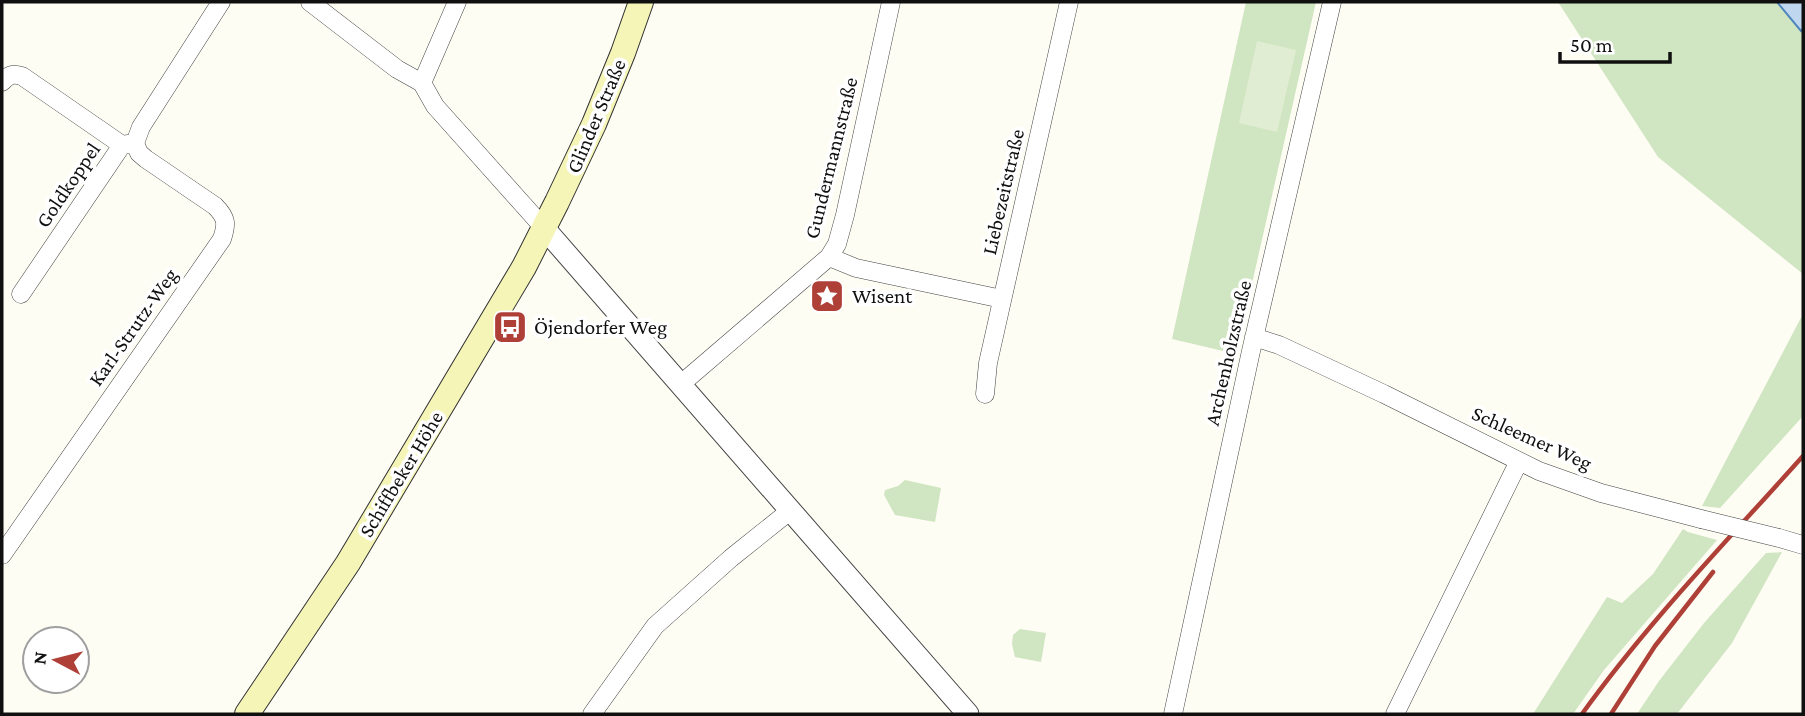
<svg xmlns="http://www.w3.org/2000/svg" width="1805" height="716" viewBox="0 0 1805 716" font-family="'Crimson Pro',serif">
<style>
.green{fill:#d0e5c1}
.pitch{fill:#e1edd2}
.water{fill:#bfd8ef;stroke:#4f85bd;stroke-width:2}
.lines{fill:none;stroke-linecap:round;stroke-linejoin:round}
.minor-casing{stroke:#434343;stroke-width:19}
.tertiary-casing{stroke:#434343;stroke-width:23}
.secondary-casing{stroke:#323232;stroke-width:26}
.minor{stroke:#fff;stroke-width:18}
.tertiary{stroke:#fff;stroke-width:21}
.secondary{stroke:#f5f5b7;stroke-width:24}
.rail{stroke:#af4038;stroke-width:4.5}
.minor-bridge-casing{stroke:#434343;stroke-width:19;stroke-linecap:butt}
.minor-bridge{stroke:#fff;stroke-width:18}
.labels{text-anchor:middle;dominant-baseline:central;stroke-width:7;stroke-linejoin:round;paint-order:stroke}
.street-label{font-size:21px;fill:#101010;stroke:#fff}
.poi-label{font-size:21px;fill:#101010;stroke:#fff;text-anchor:start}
</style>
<rect width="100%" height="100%" fill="#fefdf4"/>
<path class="green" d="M1246,2H1316L1236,354L1172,339Z
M1558,2H1777L1801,31L1803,29V274L1658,157Z
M1803,314V416L1720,508L1702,506Z
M905,480L941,488L935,522L895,515L884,495L885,490L898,486Z
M1683,529L1688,532L1717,540L1604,670L1573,714H1533L1607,597L1622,603L1653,574Z
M1782,552L1732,643L1677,714H1637L1659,681L1704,623L1766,553Z
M1020,629L1046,633L1041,662L1015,657L1012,644L1013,635Z"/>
<path class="pitch" d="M1257,41L1296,50L1277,132L1239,123Z"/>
<path class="water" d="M1777,2H1803V29L1801,31Z"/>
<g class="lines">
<g class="minor-casing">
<path id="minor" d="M310,2L397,69L422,83L435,106L544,228
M2,82C9,75 12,73 22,76L122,145L131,144
M422,83L457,2
M135,143L141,127L221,2
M829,257L856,268L1002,299
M21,294L122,145L135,143
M1254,337L1279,345L1384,394L1539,471L1601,493L1701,519
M681,384L829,257L837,244L845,215L891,2
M985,394L988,363L1069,2
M1779,538L1803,545
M2,555L222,239C227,224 227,218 215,206L146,159L139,153L135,143
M592,714L655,626L731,558L791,510
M1173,714L1251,351L1332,2
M1395,714L1519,461"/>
</g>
<g class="tertiary-casing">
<path id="tertiary" d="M544,228L968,714"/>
</g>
<g class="secondary-casing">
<path id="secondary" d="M247,714L348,563L524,267L557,202L594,124L623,53L641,2"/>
</g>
<use href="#minor" class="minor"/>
<use href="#tertiary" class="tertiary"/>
<use href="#secondary" class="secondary"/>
<path class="rail" d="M1582,714C1648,622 1728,540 1803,456
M1611,714L1655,646L1713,572"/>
<g class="minor-bridge-casing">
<path id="minor-bridge" d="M1701,519L1779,538"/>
</g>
<use href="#minor-bridge" class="minor-bridge"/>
</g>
<defs>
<g id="sight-square" transform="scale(1.75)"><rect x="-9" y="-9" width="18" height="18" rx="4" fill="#af4038" stroke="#fff"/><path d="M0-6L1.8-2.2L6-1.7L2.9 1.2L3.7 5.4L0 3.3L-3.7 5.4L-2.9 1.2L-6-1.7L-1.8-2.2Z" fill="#fff"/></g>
<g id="bus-square" transform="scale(1.75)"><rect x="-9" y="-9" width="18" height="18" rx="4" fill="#af4038" stroke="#fff"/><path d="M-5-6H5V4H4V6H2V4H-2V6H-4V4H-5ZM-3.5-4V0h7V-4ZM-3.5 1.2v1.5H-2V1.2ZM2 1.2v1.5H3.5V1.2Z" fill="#fff"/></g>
</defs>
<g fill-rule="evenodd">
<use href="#sight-square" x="827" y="296"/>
<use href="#bus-square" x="510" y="327"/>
</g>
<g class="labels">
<g class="street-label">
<text transform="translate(596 116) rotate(-67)">Glinder Straße</text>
<text transform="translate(831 158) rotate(-76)">Gundermannstraße</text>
<text transform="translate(68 185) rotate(-56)">Goldkoppel</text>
<text transform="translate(1003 192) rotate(-77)">Liebezeitstraße</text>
<text transform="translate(133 327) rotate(-55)">Karl-Strutz-Weg</text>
<text transform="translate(1228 353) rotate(-77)">Archenholzstraße</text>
<text transform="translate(1532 438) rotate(24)">Schleemer Weg</text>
<text transform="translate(401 474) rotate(-59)">Schiffbeker Höhe</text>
</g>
<g class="poi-label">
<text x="852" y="296">Wisent</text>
<text x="534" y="327">Öjendorfer Weg</text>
</g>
</g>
<rect width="1805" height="716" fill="none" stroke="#101010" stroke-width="7"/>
<g transform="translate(56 660) rotate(277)"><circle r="33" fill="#ffffff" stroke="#9f9f9f" stroke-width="2"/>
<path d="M0-5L12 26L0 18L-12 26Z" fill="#af4038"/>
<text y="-10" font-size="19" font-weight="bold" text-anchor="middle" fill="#101010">N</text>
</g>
<path d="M1560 52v10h110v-10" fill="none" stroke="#101010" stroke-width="3.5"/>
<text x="1570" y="52" font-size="21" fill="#101010" stroke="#ffffff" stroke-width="5" paint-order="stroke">50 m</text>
</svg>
